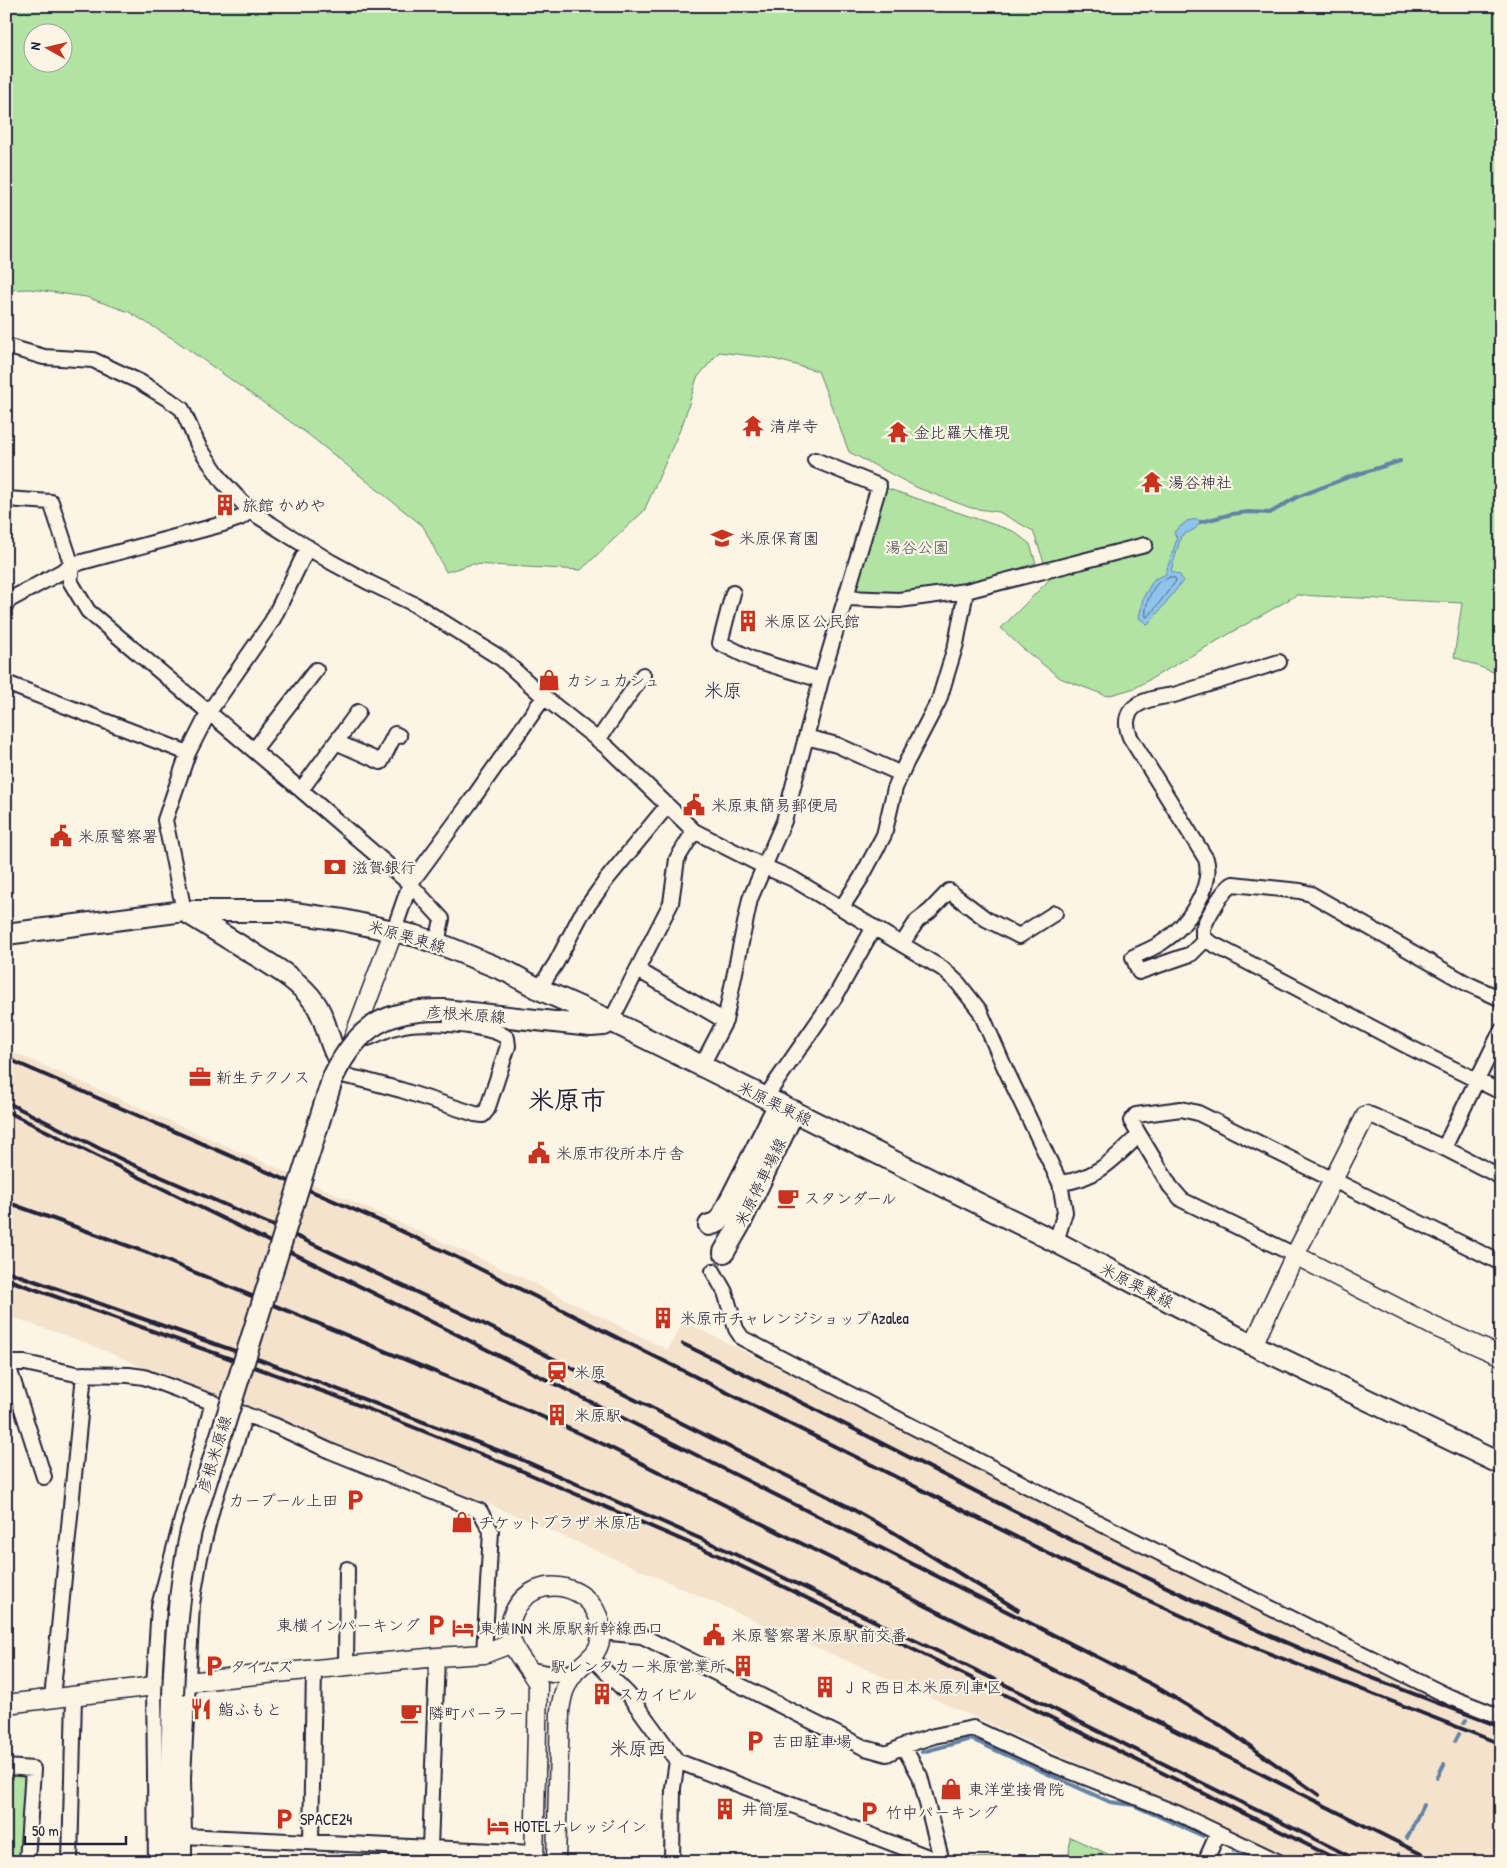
<svg xmlns="http://www.w3.org/2000/svg" width="1507" height="1868" viewBox="0 0 1507 1868" font-family="'Patrick Hand','Klee One',sans-serif">
<style>
.built{fill:#f4e2cc}
.green{fill:#b1e3a3;stroke:#6a826f;fill-rule:evenodd}
.water{fill:#8ec3eb;stroke:#6383a5}
.lines{fill:none;stroke-linecap:round;stroke-linejoin:round}
.shore{stroke:#4d6281;stroke-width:1}
.stream{stroke:#6383a5;stroke-width:4}
.minor-casing{stroke:#22223b;stroke-width:18}
.tertiary-casing{stroke:#22223b;stroke-width:21}
.secondary-casing{stroke:#22223b;stroke-width:24}
.minor{stroke:#fcf5e5;stroke-width:14}
.tertiary{stroke:#fcf5e5;stroke-width:18}
.secondary{stroke:#fcf5e5;stroke-width:20}
.rail{stroke:#22223b;stroke-width:4}
.secondary-bridge-casing{stroke:#22223b;stroke-width:24;stroke-linecap:butt}
.secondary-bridge{stroke:#fcf5e5;stroke-width:20}
.labels{text-anchor:middle;dominant-baseline:central;stroke-width:4.5;stroke-linejoin:round;paint-order:stroke}
.poi-label{font-size:16px;fill:#22223b;stroke:#fcf5e5;text-anchor:start}
.park-label{font-size:16px;fill:#465255;stroke:#fcf5e5}
.street-label{font-size:16px;fill:#22223b;stroke:#fcf5e5}
.quarter-label{font-size:19px;fill:#22223b;stroke:#fcf5e5}
.town-label{font-size:26px;font-weight:bold;fill:#22223b;stroke:#fcf5e5}
</style>
<rect width="100%" height="100%" fill="#fcf5e5"/>
<filter id="ink" filterUnits="userSpaceOnUse"><feTurbulence type="fractalNoise" baseFrequency=".02" numOctaves="2"/><feDisplacementMap in="SourceGraphic" scale="10" xChannelSelector="R" yChannelSelector="G"/><feConvolveMatrix kernelMatrix="1 2 1 2 8 2 1 2 1" color-interpolation-filters="sRGB"/></filter>
<g filter="url(#ink)">
<path class="built" d="M6,1049L302,1179L519,1276L668,1350L683,1321L1451,1702L1501,1724V1862H1296L941,1702L513,1514L196,1390L89,1344L6,1315Z"/>
<path class="green" d="M6,6H1501V675L1454,657L1462,603L1297,595L1135,688L1107,696L1060,678L1022,648L1001,628L1050,579L1033,531L999,512L971,508L918,488L849,452L818,371L770,358L719,352L697,378L683,423L644,511L581,570L472,564L446,572L423,526L309,435L175,340L129,312L86,297L30,289L6,290ZM32,32H62V62H32Z
M886,488L1013,531L1030,544L1036,563L970,584L891,596L861,593L857,588Z
M6,1775H22L27,1780L20,1862H6Z
M1070,1837L1126,1862H956L949,1859L1069,1854Z"/>
<path class="water" d="M1197,519L1201,522L1195,529L1181,536L1171,571L1180,575L1183,581L1148,625L1139,618L1143,598L1154,579L1165,575L1177,539L1174,532L1187,521Z
M1234,1847L1266,1862H1255L1232,1851Z"/>
<g class="lines">
<path class="shore" d="M1170,577L1175,578L1176,581L1149,616L1146,617C1144,608 1151,588 1159,582C1162,580 1166,580 1170,577Z"/>
<path class="stream" d="M1201,522L1232,514L1248,512L1270,513L1297,497L1349,477L1400,461
M1464,1723L1466,1720
M1455,1741L1459,1734
M922,1752L971,1739L1110,1802L1133,1805L1203,1836
M1437,1778L1444,1764
M1407,1838L1423,1805
M1396,1862L1399,1854"/>
<g class="minor-casing">
<path id="minor" d="M6,346L44,357L93,360L140,382L168,399L182,409L199,447L223,482L250,511L331,562L370,583L414,604L502,659L544,697L608,748L694,831L765,867L793,879L943,969L958,983L980,1011L1004,1066L1060,1183L1065,1212L1056,1242
M6,499L51,502L72,566L11,599L6,604
M250,511L240,518L223,524L82,562L72,566L70,581L88,611L301,790L410,884L442,919L437,943
M966,591L1145,545
M733,593L720,643L752,659L821,680
M6,683L188,753
M806,737L837,745L901,774
M598,740L643,675
M336,742L381,762L395,734L399,736
M254,750L316,670
M301,790L358,712
M842,907L861,878L884,835L895,788L905,765L939,700L956,644L966,591L899,600L846,598
M184,911L165,820L188,753L209,712L272,621L308,547
M394,930L410,884L469,804L544,697
M1206,939L1191,954L1139,972L1133,957C1143,952 1155,948 1164,941C1187,926 1214,887 1206,859L1130,737C1117,704 1149,698 1174,695L1279,662
M902,944L917,921L930,911L949,891L986,919L1019,936L1055,913
M638,970L725,1021
M539,989L556,963L581,915L607,879L667,806
M1501,999L1466,983L1311,894L1300,891L1233,884C1224,888 1206,919 1203,929C1203,930 1203,936 1203,937L1209,942L1411,1048L1501,1092
M611,1021L671,903L677,859L694,831
M701,1067L725,1021L750,899L784,821L821,680L879,486L815,460
M340,1075L360,1079L401,1090L475,1114L483,1115L487,1110L508,1046L507,1038C491,1024 421,1020 400,1026C389,1028 378,1034 368,1038
M765,1098L835,997L874,927
M1366,1115H1371L1444,1148L1501,1177
M1444,1148L1501,1031
M1060,1183C1097,1179 1114,1159 1139,1135
M1295,1255L1182,1200L1170,1186L1131,1121L1136,1115L1181,1109L1198,1113L1501,1263
M713,1271L725,1292L736,1329L742,1338L1079,1513L1450,1697L1501,1717
M7,1362L44,1477
M6,1363H25L76,1374L129,1375L144,1377L276,1426L330,1451L480,1511L491,1531L484,1654
M601,1632L642,1636L865,1748L887,1754L903,1746L934,1736L973,1728L1044,1761L1179,1814L1279,1862
M592,1658L628,1694L677,1761L673,1788L672,1862
M346,1667L347,1569
M531,1670L553,1674L576,1672
M52,1699L84,1374
M903,1746L920,1776L942,1862
M677,1761L941,1862
M6,1767L33,1769L27,1862
M184,1836L183,1777L192,1604L200,1557L213,1505L222,1477L230,1462L245,1414
M311,1842L314,1670
M430,1848L535,1853
M70,1862L74,1696
M156,1862L154,1686L159,1606L213,1402
M184,1862V1836L430,1848L437,1657
M1205,1862L1218,1833"/>
</g>
<g class="tertiary-casing">
<path id="tertiary" d="M350,1047L394,930
M1295,1255L1435,1327L1501,1356
M1253,1345L1295,1255L1366,1115
M6,1704L187,1682L437,1657L484,1654L505,1646L512,1641
M534,1862L538,1684C529,1667 513,1653 510,1634C509,1627 511,1619 514,1612C535,1568 600,1585 601,1632C601,1654 588,1658 575,1672C565,1684 562,1696 560,1711L556,1862"/>
</g>
<g class="secondary-casing">
<path id="secondary" d="M184,911C206,924 227,938 249,951C273,966 299,980 315,1003C328,1021 328,1045 340,1062
M6,934L184,911H280L343,920L416,936L450,948L508,972L539,989L611,1021L1056,1242L1253,1345L1501,1464
M444,1010L591,1026L604,1025L611,1021
M709,1225L716,1223L721,1218L779,1104
M724,1252L739,1226L794,1111
M169,1862L173,1695"/>
</g>
<use href="#minor" class="minor"/>
<use href="#tertiary" class="tertiary"/>
<use href="#secondary" class="secondary"/>
<path class="rail" d="M6,1058L380,1221L454,1256L1080,1569L1230,1638L1501,1744
M6,1102L127,1162L269,1224
M6,1111L456,1334L1153,1685L1220,1725L1319,1795
M6,1202L148,1253L534,1413L605,1445L1437,1862
M272,1225L474,1319L845,1505L893,1532L1018,1610
M6,1271L258,1359L518,1458L726,1550L939,1652L1361,1862
M6,1279L333,1395L513,1467L724,1558L935,1660L1342,1862
M683,1344C877,1437 1065,1542 1260,1631C1339,1667 1420,1696 1501,1727"/>
<g class="secondary-bridge-casing">
<path id="secondary-bridge" d="M173,1695C175,1640 179,1586 191,1531L333,1077C358,1025 388,1009 444,1010"/>
</g>
<use href="#secondary-bridge" class="secondary-bridge"/>
</g>
</g>
<defs>
<g id="temple-bare" transform="scale(1.725)"><path d="M0-6L5-2H3V0L6.5 2.5H4V6H1.5V3h-3V6H-4V2.5H-6.5L-3 0V-2H-5Z" fill="#c8321e" stroke="#fcf5e5" stroke-width="2.5" paint-order="stroke"/></g>
<g id="building-bare" transform="scale(1.725)"><path d="M-4-6H4V6H1V3H-1V6H-4ZM-2.5-4.3h1.7v1.8h-1.7ZM.8-4.3h1.7v1.8H.8ZM-2.5-1h1.7V.8h-1.7ZM.8-1h1.7V.8H.8Z" fill="#c8321e" stroke="#fcf5e5" stroke-width="2.5" paint-order="stroke"/></g>
<g id="school-bare" transform="scale(1.725)"><path d="M0-5L7-2L0 1L-7-2ZM-4 1L0 2.5L4 1V4Q0 6-4 4Z" fill="#c8321e" stroke="#fcf5e5" stroke-width="2.5" paint-order="stroke"/></g>
<g id="shop-bare" transform="scale(1.725)"><path d="M-5-2.5h2.3a2.7 3.5 0 0 1 5.4 0H5L5.5 6h-11ZM-1.5-2.5h3a1.5 2.3 0 0 0-3 0Z" fill="#c8321e" stroke="#fcf5e5" stroke-width="2.5" paint-order="stroke"/></g>
<g id="civic-bare" transform="scale(1.725)"><path d="M-.6-6.5H3V-4.5H.6V-3L4-1V1h2V6H-6V1h2V-1L-.6-3ZM-1.2 2.5V6h2.4V2.5Z" fill="#c8321e" stroke="#fcf5e5" stroke-width="2.5" paint-order="stroke"/></g>
<g id="bank-bare" transform="scale(1.725)"><path d="M-6-4H6V4H-6ZM0-2.3a2.3 2.3 0 1 0 0 4.6a2.3 2.3 0 1 0 0-4.6Z" fill="#c8321e" stroke="#fcf5e5" stroke-width="2.5" paint-order="stroke"/></g>
<g id="office-bare" transform="scale(1.725)"><path d="M-6-3h4V-5.5h4V-3h4V5H-6ZM-1-4.5V-3h2v-1.5ZM-6 0V1H6V0Z" fill="#c8321e" stroke="#fcf5e5" stroke-width="2.5" paint-order="stroke"/></g>
<g id="cafe-bare" transform="scale(1.725)"><path d="M-5.5-4.5H6V0H3Q3 3.5 0 3.5H-2.5Q-5.5 3.5-5.5 0ZM3-3.2v2h1.7v-2ZM-6 4.5H4V6H-6Z" fill="#c8321e" stroke="#fcf5e5" stroke-width="2.5" paint-order="stroke"/></g>
<g id="station-bare" transform="scale(1.725)"><path d="M-3-6H3Q5-6 5-4V2Q5 4 3 4L4.5 6H3L1.5 4h-3L-3 6H-4.5L-3 4Q-5 4-5 2V-4Q-5-6-3-6ZM-3.5-4v3h7v-3ZM-3.5 1v1.5H-2V1ZM2 1v1.5H3.5V1Z" fill="#c8321e" stroke="#fcf5e5" stroke-width="2.5" paint-order="stroke"/></g>
<g id="parking-bare" transform="scale(1.725)"><path d="M-3.5-5.5H1a3.5 3.5 0 0 1 0 7H-1V5.5H-3.5ZM-1-3.4V-.6H.8a1.4 1.4 0 0 0 0-2.8Z" fill="#c8321e" stroke="#fcf5e5" stroke-width="2.5" paint-order="stroke"/></g>
<g id="hotel-bare" transform="scale(1.725)"><path d="M-6-4.5h1.5V1H6V5H4.5V3h-9V5H-6ZM-4 0a1.8 1.8 0 1 1 3.6 0ZM.5 0V-2.5h3Q6-2.5 6 0Z" fill="#c8321e" stroke="#fcf5e5" stroke-width="2.5" paint-order="stroke"/></g>
<g id="restaurant-bare" transform="scale(1.725)"><path d="M-5-6h1v4h1v-4h1v4h1v-4h1v5L-1.5 .5V6h-2V.5L-5-1ZM5-6V6H3V1.5H1.5Q1.5-4 5-6Z" fill="#c8321e" stroke="#fcf5e5" stroke-width="2.5" paint-order="stroke"/></g>
</defs>
<g fill-rule="evenodd">
<use href="#temple-bare" x="753" y="426"/>
<use href="#temple-bare" x="898" y="432"/>
<use href="#temple-bare" x="1152" y="482"/>
<use href="#building-bare" x="225" y="505"/>
<use href="#school-bare" x="722" y="538"/>
<use href="#building-bare" x="748" y="621"/>
<use href="#shop-bare" x="549" y="680"/>
<use href="#civic-bare" x="694" y="805"/>
<use href="#civic-bare" x="61" y="836"/>
<use href="#bank-bare" x="335" y="867"/>
<use href="#office-bare" x="200" y="1077"/>
<use href="#civic-bare" x="539" y="1153"/>
<use href="#cafe-bare" x="788" y="1198"/>
<use href="#building-bare" x="663" y="1318"/>
<use href="#station-bare" x="557" y="1372"/>
<use href="#building-bare" x="557" y="1415"/>
<use href="#parking-bare" x="355" y="1500"/>
<use href="#shop-bare" x="462" y="1522"/>
<use href="#parking-bare" x="436" y="1625"/>
<use href="#hotel-bare" x="463" y="1628"/>
<use href="#civic-bare" x="714" y="1635"/>
<use href="#parking-bare" x="214" y="1666"/>
<use href="#building-bare" x="743" y="1666"/>
<use href="#building-bare" x="825" y="1687"/>
<use href="#building-bare" x="602" y="1694"/>
<use href="#restaurant-bare" x="201" y="1709"/>
<use href="#cafe-bare" x="411" y="1713"/>
<use href="#parking-bare" x="755" y="1741"/>
<use href="#shop-bare" x="951" y="1789"/>
<use href="#building-bare" x="725" y="1809"/>
<use href="#parking-bare" x="869" y="1812"/>
<use href="#parking-bare" x="284" y="1819"/>
<use href="#hotel-bare" x="498" y="1826"/>
</g>
<g class="labels">
<g class="poi-label">
<text x="770" y="426">清岸寺</text>
<text x="914" y="432">金比羅大権現</text>
<text x="1168" y="482">湯谷神社</text>
<text x="242" y="505">旅館 かめや</text>
<text x="739" y="538">米原保育園</text>
<text x="764" y="621">米原区公民館</text>
<text x="566" y="680">カシュカシュ</text>
<text x="711" y="805">米原東簡易郵便局</text>
<text x="78" y="836">米原警察署</text>
<text x="352" y="867">滋賀銀行</text>
<text x="216" y="1077">新生テクノス</text>
<text x="556" y="1153">米原市役所本庁舎</text>
<text x="804" y="1198">スタンダール</text>
<text x="680" y="1318">米原市チャレンジショップAzalea</text>
<text x="574" y="1372">米原</text>
<text x="574" y="1415">米原駅</text>
<text x="338" y="1500" text-anchor="end">カープール上田</text>
<text x="478" y="1522">チケットプラザ 米原店</text>
<text x="420" y="1625" text-anchor="end">東横インパーキング</text>
<text x="479" y="1628">東横INN 米原駅新幹線西口</text>
<text x="731" y="1635">米原警察署米原駅前交番</text>
<text x="230" y="1666">タイムズ</text>
<text x="726" y="1666" text-anchor="end">駅レンタカー米原営業所</text>
<text x="842" y="1687">ＪＲ西日本米原列車区</text>
<text x="618" y="1694">スカイビル</text>
<text x="218" y="1709">鮨ふもと</text>
<text x="428" y="1713">隣町パーラー</text>
<text x="772" y="1741">吉田駐車場</text>
<text x="968" y="1789">東洋堂接骨院</text>
<text x="742" y="1809">井筒屋</text>
<text x="886" y="1812">竹中パーキング</text>
<text x="300" y="1819">SPACE24</text>
<text x="514" y="1826">HOTELナレッジイン</text>
</g>
<g class="park-label">
<text x="917" y="547">湯谷公園</text>
</g>
<g class="street-label">
<text transform="translate(407 936) rotate(16)">米原栗東線</text>
<text transform="translate(466 1014) rotate(4)">彦根米原線</text>
<text transform="translate(775 1103) rotate(26)">米原栗東線</text>
<text transform="translate(760 1182) rotate(-64)">米原停車場線</text>
<text transform="translate(1137 1285) rotate(27)">米原栗東線</text>
<text transform="translate(214 1454) rotate(-73)">彦根米原線</text>
</g>
<g class="quarter-label">
<text x="723" y="690">米原</text>
<text x="638" y="1748">米原西</text>
</g>
<g class="town-label">
<text x="567" y="1099">米原市</text>
</g>
</g>
<rect width="1507" height="1868" fill="none" stroke="#fcf5e5" stroke-width="25"/>
<rect x="12" y="12" width="1482" height="1843" fill="none" stroke="#22223b" stroke-width="2" filter="url(#ink)"/>
<g transform="translate(48 48) rotate(278)"><circle r="24" fill="#fcf5e5" stroke="#a5a1a1"/>
<path d="M0-4L9 19L0 12L-9 19Z" fill="#c8321e"/>
<text y="-8" font-size="14" font-weight="bold" text-anchor="middle" fill="#22223b">N</text>
</g>
<path d="M25 1836v8h101v-8" fill="none" stroke="#22223b" stroke-width="2.5"/>
<text x="32" y="1836" font-size="15" fill="#22223b" stroke="#fcf5e5" stroke-width="4" paint-order="stroke">50 m</text>
</svg>
